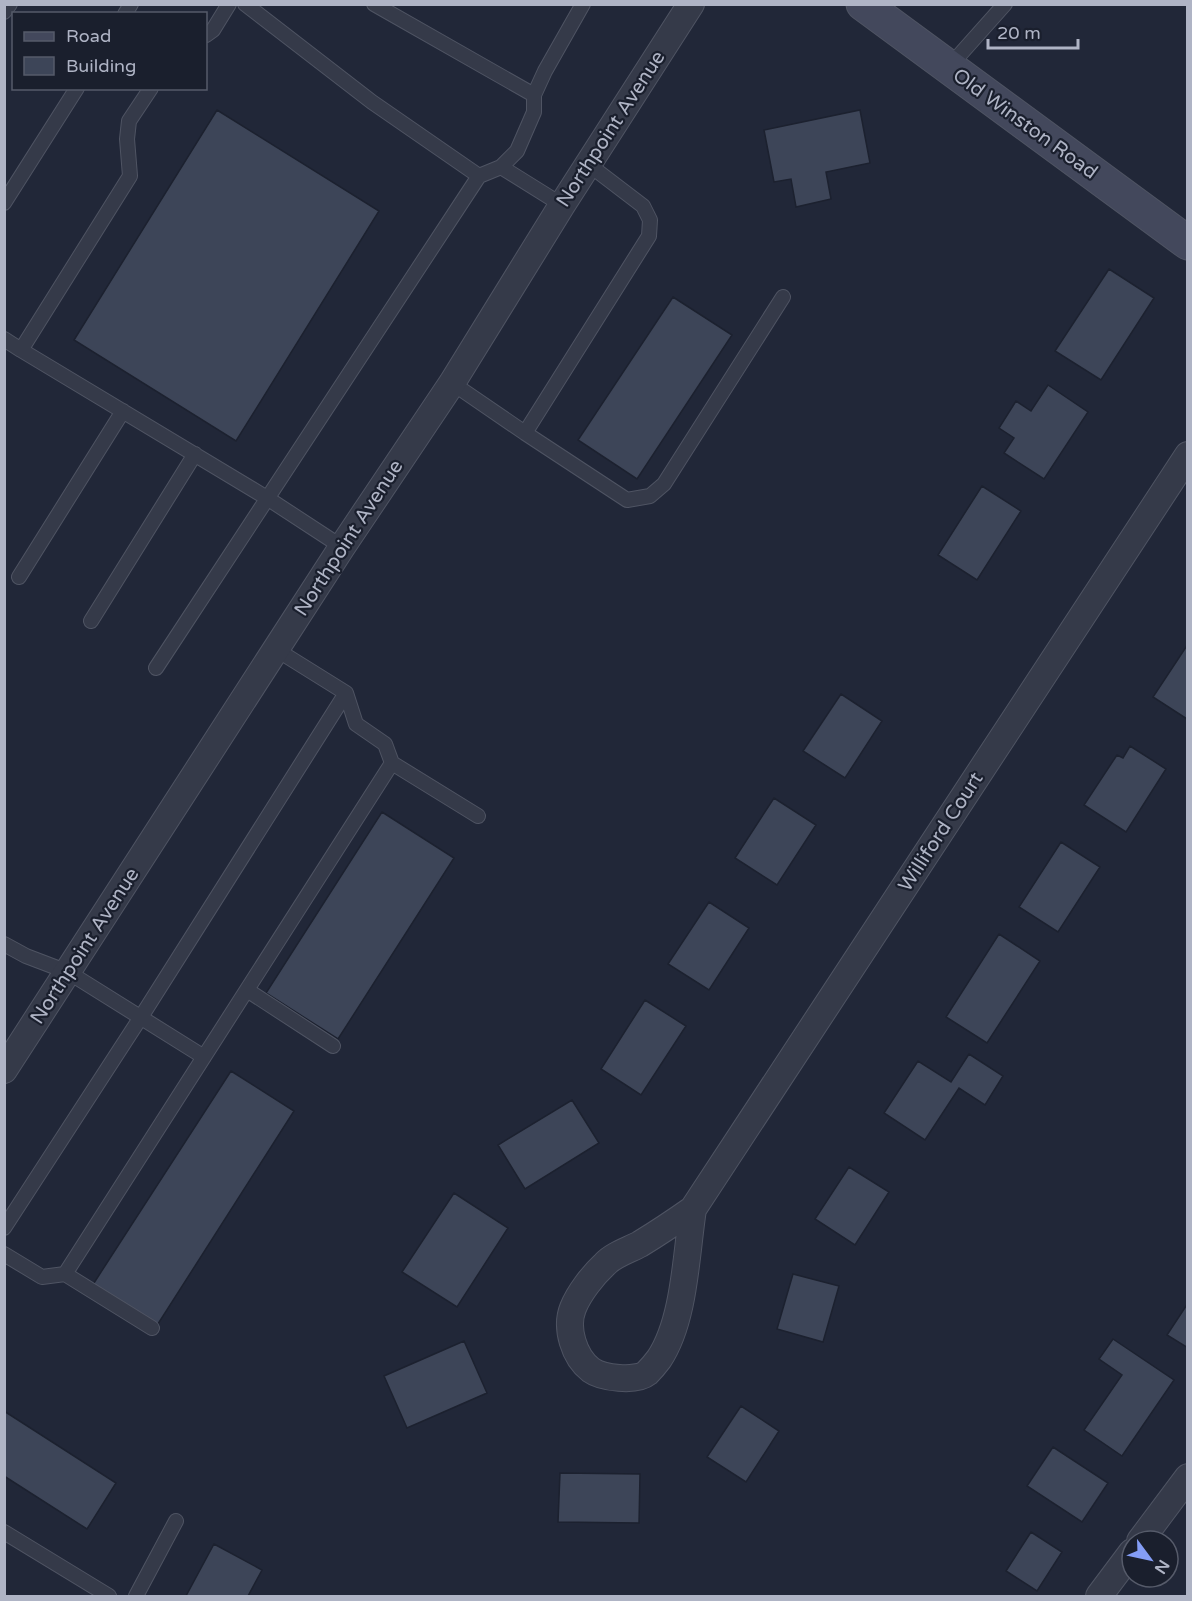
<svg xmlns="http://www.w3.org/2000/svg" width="1192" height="1601" viewBox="0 0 1192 1601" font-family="'Varela Round',sans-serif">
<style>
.building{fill:#3d4558;stroke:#1c212f;stroke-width:1.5}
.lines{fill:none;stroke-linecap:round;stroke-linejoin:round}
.lane-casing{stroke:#4f5463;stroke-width:16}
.street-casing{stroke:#4f5463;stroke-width:28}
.secondary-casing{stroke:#4f5463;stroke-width:35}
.lane{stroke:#353a49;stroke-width:14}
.street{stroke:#353a49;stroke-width:26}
.secondary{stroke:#43485c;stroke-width:33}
.labels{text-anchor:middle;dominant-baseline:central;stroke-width:4.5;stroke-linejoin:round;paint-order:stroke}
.street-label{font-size:20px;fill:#afb4c5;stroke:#1a1f2d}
</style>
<rect width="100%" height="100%" fill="#212738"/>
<path class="building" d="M217,110L379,211L236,441L74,340Z
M860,110L870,163L826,172L831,199L796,207L791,179L774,182L764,130Z
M1109,269L1154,298L1101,380L1055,351Z
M673,297L732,335L637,479L578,440Z
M1048,385L1088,412L1044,479L1004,453L1014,438L999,428L1016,401L1031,411Z
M982,486L1021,511L977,580L938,555Z
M1188,644V718L1187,719L1153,697Z
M841,694L882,721L845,778L803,751Z
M1130,746L1166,769L1126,832L1084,805L1117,755L1123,758Z
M774,798L816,825L777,885L735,858Z
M382,812L454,858L338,1039L266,993Z
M1061,842L1100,867L1058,932L1019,907Z
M709,902L749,928L709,990L668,964Z
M999,934L1040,961L987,1043L946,1017Z
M645,1000L686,1026L641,1095L601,1069Z
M969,1054L1003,1076L985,1105L959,1088L925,1140L884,1113L918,1061L951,1082Z
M231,1071L294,1111L156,1327L92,1286Z
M572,1100L599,1143L525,1189L498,1145Z
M849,1167L889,1192L855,1245L815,1219Z
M454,1193L508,1228L457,1307L402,1272Z
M793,1274L839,1286L823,1342L777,1329Z
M1188,1303V1348L1167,1335Z
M1113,1339L1174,1380L1122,1456L1084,1430L1122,1375L1099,1359Z
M464,1341L487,1393L407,1428L384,1376Z
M741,1406L779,1431L746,1482L707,1457Z
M4,1411L116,1483L87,1529L4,1476Z
M1053,1447L1108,1483L1082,1522L1027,1486Z
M560,1473L640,1474L639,1523L558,1522Z
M1031,1532L1062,1552L1037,1591L1006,1571Z
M214,1544L262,1570L248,1596H186Z"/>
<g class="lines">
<g class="lane-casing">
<path id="lane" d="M374,4L534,95
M4,12L10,4
M125,14L131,4
M206,35L213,30L229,4
M948,68L1005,4
M501,167L562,205
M479,176L501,167L517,151L534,112V95L545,71L583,4
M4,203L77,88
M4,339L21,350L130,176L127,139L129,121L151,88
M21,350L267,498L342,547
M452,383L525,433L649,236L650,220L643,206L588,164
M525,433L627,500L650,496L664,484L783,297
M19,577L123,411
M91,621L195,454
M156,668L479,176L372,102L245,4
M392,763L478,816
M4,944L26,956L68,972L204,1057
M247,990L333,1046
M4,1228L141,1017L346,693
M4,1254L42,1277L65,1274L392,763L385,744L356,724L346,693L277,650
M65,1274L152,1328
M4,1532L109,1596
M136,1596L176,1521"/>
</g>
<g class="street-casing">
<path id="street" d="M4,1070L342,547L452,383L562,205L691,4
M693,1209C676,1221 658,1233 640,1244C629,1250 613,1255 605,1264C593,1275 579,1293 573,1308C565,1328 574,1357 591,1370C602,1378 636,1382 647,1373C651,1369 656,1363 659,1359C685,1320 686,1254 693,1209L1188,455
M1140,1541L1188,1477
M1099,1596L1132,1552"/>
</g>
<g class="secondary-casing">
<path id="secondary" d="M863,4L1188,243"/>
</g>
<use href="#lane" class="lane"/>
<use href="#street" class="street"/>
<use href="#secondary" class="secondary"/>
</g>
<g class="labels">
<g class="street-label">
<text transform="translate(1025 124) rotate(36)">Old Winston Road</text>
<text transform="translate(611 129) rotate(-57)">Northpoint Avenue</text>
<text transform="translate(349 538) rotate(-57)">Northpoint Avenue</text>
<text transform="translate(941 832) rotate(-57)">Williford Court</text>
<text transform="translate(85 946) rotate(-57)">Northpoint Avenue</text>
</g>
</g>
<rect width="1192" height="1601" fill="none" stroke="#afb4c5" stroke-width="12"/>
<rect x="12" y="12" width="195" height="78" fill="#1a1f2d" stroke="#565b6a" stroke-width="1.5"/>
<rect x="24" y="32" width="30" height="9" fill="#43485c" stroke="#565b6a" stroke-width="1.5"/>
<text x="66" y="42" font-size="18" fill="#afb4c5">Road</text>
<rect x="24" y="57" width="30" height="18" fill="#3d4558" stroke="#565b6a" stroke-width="1.5"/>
<text x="66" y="72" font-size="18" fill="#afb4c5">Building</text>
<g transform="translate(1150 1559) rotate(123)"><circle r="28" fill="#1a1f2d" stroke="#565b6a" stroke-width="1.5"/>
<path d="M0-4.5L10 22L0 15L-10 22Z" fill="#849df6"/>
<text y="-9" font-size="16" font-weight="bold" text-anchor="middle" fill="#afb4c5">N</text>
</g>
<path d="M988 39v9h90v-9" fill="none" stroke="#afb4c5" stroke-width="3"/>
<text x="997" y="39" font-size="18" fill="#afb4c5" stroke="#1a1f2d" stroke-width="4.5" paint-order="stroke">20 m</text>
</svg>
